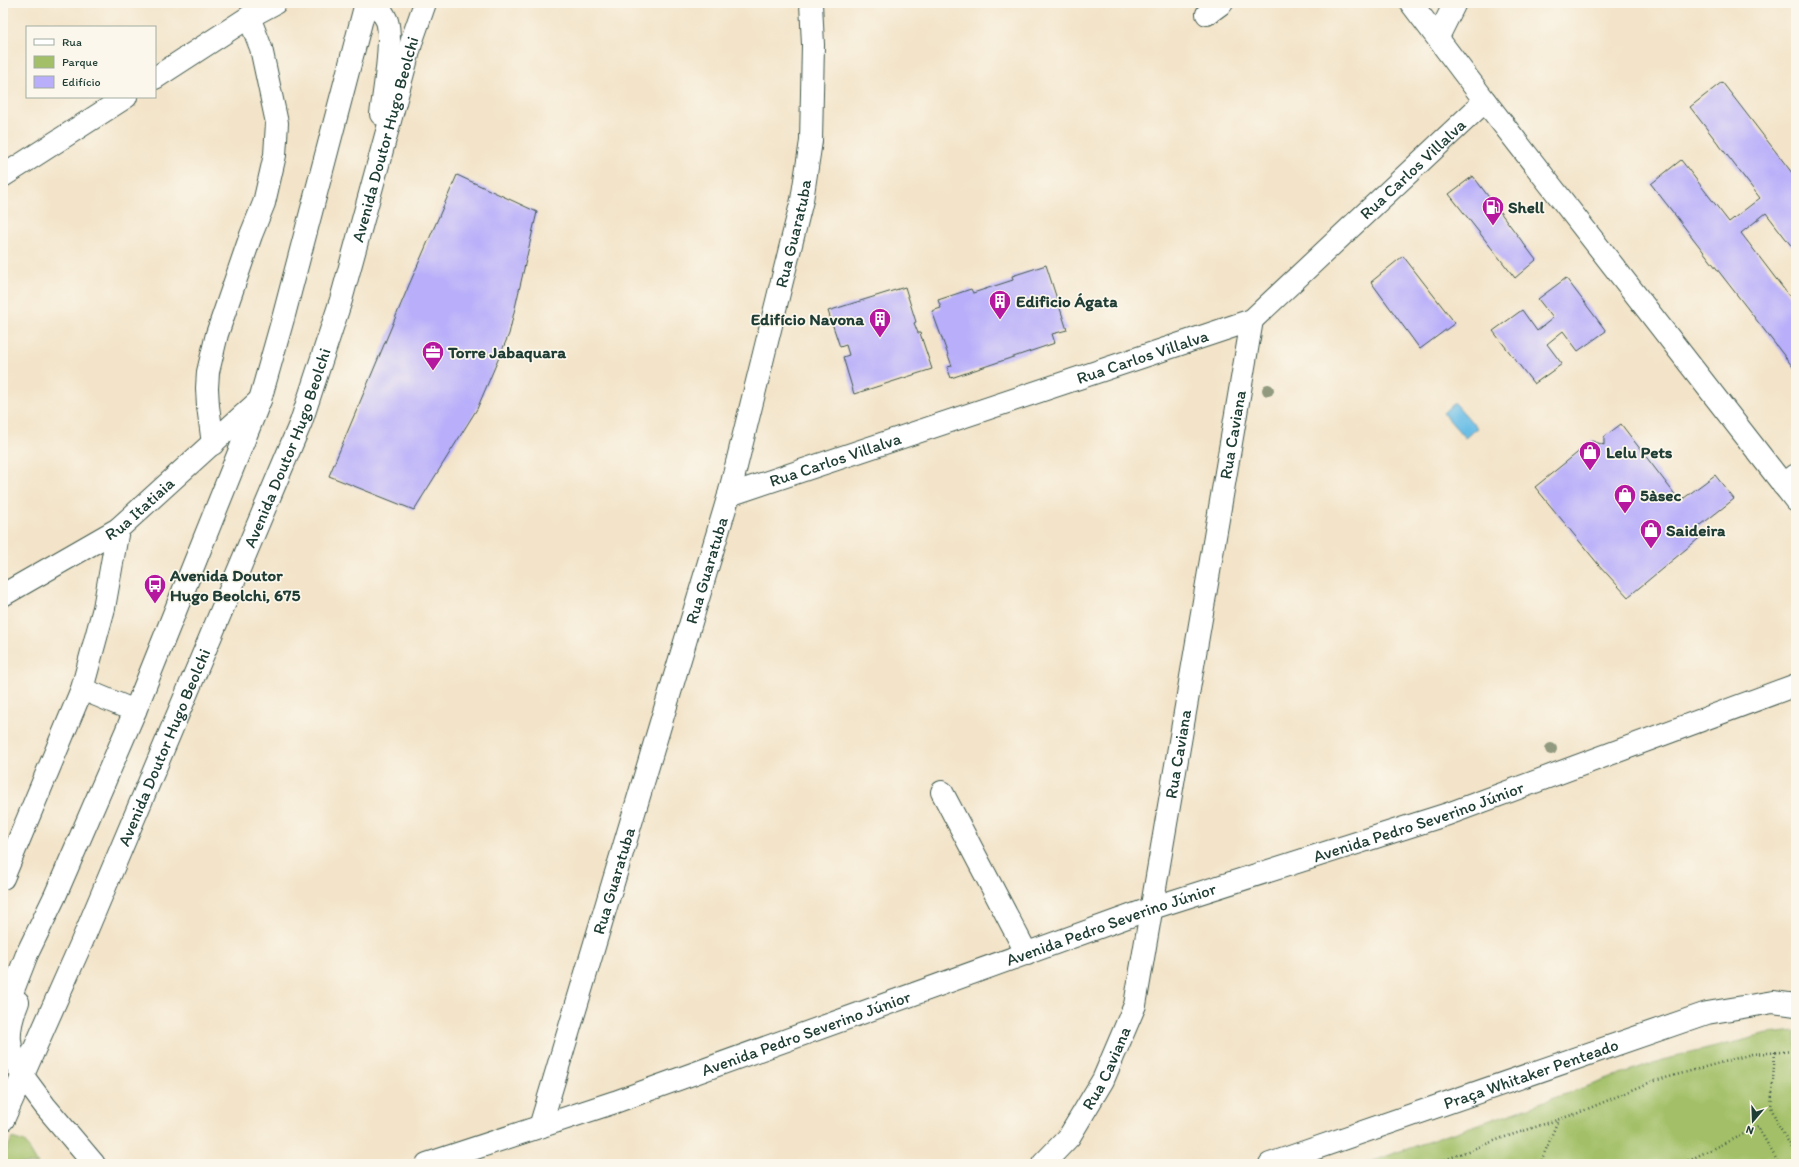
<svg xmlns="http://www.w3.org/2000/svg" width="1799" height="1167" viewBox="0 0 1799 1167" font-family="Itim,sans-serif">
<style>
.green{fill:#a3c068;stroke:#617e4e}
.water{fill:#69bde6;stroke:#447d8d}
.building{fill:#b8aefa}
.lines{fill:none;stroke-linecap:round;stroke-linejoin:round}
.minor-casing{stroke:#3f564a;stroke-width:24}
.major-casing{stroke:#3f564a;stroke-width:24}
.path{stroke:#3f564a;stroke-width:2.5;stroke-dasharray:1 3;stroke-linecap:butt}
.minor{stroke:#fff;stroke-width:22}
.major{stroke:#fff;stroke-width:22}
.tree{fill:#919a7e}
.labels{text-anchor:middle;dominant-baseline:central;stroke-width:3.5;stroke-linejoin:round;paint-order:stroke}
.street-label{font-size:17px;fill:#1f3d34;stroke:#fbf7ec}
.poi-label{font-size:17px;font-weight:bold;fill:#1f3d34;stroke:#fbf7ec;text-anchor:start}
</style>
<rect width="100%" height="100%" fill="#fbf7ec"/>
<filter id="ink" filterUnits="userSpaceOnUse"><feTurbulence type="fractalNoise" baseFrequency=".025" numOctaves="2"/><feDisplacementMap in="SourceGraphic" scale="8" xChannelSelector="R" yChannelSelector="G"/><feConvolveMatrix kernelMatrix="1 2 1 2 8 2 1 2 1" color-interpolation-filters="sRGB"/></filter>
<filter id="wash" filterUnits="userSpaceOnUse"><feTurbulence type="fractalNoise" baseFrequency=".012" numOctaves="4" result="noise"/><feDisplacementMap in="SourceGraphic" scale="16" xChannelSelector="R" yChannelSelector="G"/><feGaussianBlur stdDeviation="0.9" result="paint"/><feColorMatrix in="noise" values="0 0 0 0 0 0 0 0 0 0 0 0 0 0 0 0 0 1.4 0 .05"/><feComposite in="paint" operator="in"/></filter>
<g filter="url(#wash)">
<rect width="100%" height="100%" fill="#f3e4c9"/>
<path class="green" d="M1796,1031V1164H1364L1663,1060L1768,1034Z
M12,1138L25,1142L38,1164H3V1159Z"/>
<path class="water" d="M1455,403L1477,428L1465,438L1443,413Z"/>
<g id="blocks">
<path class="building" d="M1722,82L1796,178V252L1766,213L1741,233L1796,305V371L1651,184L1681,160L1729,222L1760,198L1690,107Z
M457,175L537,212L509,334L477,409L414,510L329,476L409,285Z
M1473,176L1536,260L1515,278L1449,194Z
M1403,256L1455,323L1420,349L1371,282Z
M1046,265L1067,330L1052,334L1055,343L951,378L947,367L952,366L932,311L941,308L938,300L971,289L973,293L1013,280L1012,276Z
M1566,278L1606,331L1578,351L1563,331L1547,344L1562,364L1534,384L1493,331L1522,310L1537,331L1553,318L1538,299Z
M905,287L916,322L914,323L918,333H920L932,369L854,394L843,357L849,355L846,345L840,347L828,311Z
M1621,424L1680,501L1715,475L1734,499L1697,528L1703,535L1628,597L1598,564L1535,487L1592,441L1604,445V437Z"/>
</g>
</g>
<g filter="url(#ink)">
<use href="#blocks" fill-opacity="0" stroke="#3f564a" stroke-width="1"/>
<g class="lines">
<g class="minor-casing">
<g id="minor">
<path d="M1207,14L1222,3"/>
<path d="M1438,37L1455,3"/>
<path d="M155,78L249,17L275,3"/>
<path d="M3,176L126,97"/>
<path d="M213,444L208,406L207,388L208,372L217,334L251,235L264,203L275,155L277,123L261,48L249,17"/>
<path d="M1783,485L1796,475"/>
<path id="s1" d="M729,495L1252,320L1485,101"/>
<path id="s2" d="M3,595L118,529L260,400"/>
<path d="M82,689L135,711"/>
<path d="M942,792L1027,954"/>
<path d="M3,878L82,689L104,608L118,529"/>
<path d="M22,1075L45,1106L94,1164"/>
<path id="s3" d="M540,1127L729,495L802,200L811,141L813,45L811,3"/>
<path id="s4" d="M427,1164L615,1102L1152,908L1448,814L1796,685"/>
<path id="s5" d="M1043,1164L1069,1137L1103,1080L1135,1005L1252,320"/>
<path id="s6" d="M1270,1164L1707,1013L1773,1002L1796,1005"/>
</g>
</g>
<g class="major-casing">
<g id="major">
<path d="M375,3C380,8 384,14 387,21C393,40 384,92 381,114"/>
<path d="M1411,3L1485,101L1796,501"/>
<path d="M18,1002C6,1031 7,1048 22,1075"/>
<path d="M3,1016L27,954L55,896L135,711L260,400L284,315L366,3"/>
<path id="s7" d="M3,1120L81,944L301,422L341,300L412,40L425,3"/>
</g>
</g>
<path class="path" d="M1775,1052L1771,1107L1778,1125L1796,1154
M1434,1164L1502,1138L1578,1113L1651,1082L1752,1054L1796,1051
M1540,1164L1558,1120
M1681,1164L1758,1127L1779,1164"/>
<use href="#minor" class="minor"/>
<use href="#major" class="major"/>
</g>
<g class="tree">
<circle cx="1268" cy="390" r="6"/>
<circle cx="1551" cy="749" r="6"/>
</g>
</g>
<defs>
<g id="fuel-pin" transform="scale(1.15)"><path d="M0 17L-7.5 6A9.5 9.5 0 1 1 7.5 6Z" fill="#b5179e" stroke="#fbf7ec"/><path d="M-5.5-6h7V0h2V4h1.3V-2.5L3-4.5l.8-.8L6-3V5H2.5V1h-1V6h-7ZM-4.2-4.7v3.2H.2V-4.7Z" fill="#fff"/></g>
<g id="building-pin" transform="scale(1.15)"><path d="M0 17L-7.5 6A9.5 9.5 0 1 1 7.5 6Z" fill="#b5179e" stroke="#fbf7ec"/><path d="M-4-6H4V6H1V3H-1V6H-4ZM-2.5-4.3h1.7v1.8h-1.7ZM.8-4.3h1.7v1.8H.8ZM-2.5-1h1.7V.8h-1.7ZM.8-1h1.7V.8H.8Z" fill="#fff"/></g>
<g id="office-pin" transform="scale(1.15)"><path d="M0 17L-7.5 6A9.5 9.5 0 1 1 7.5 6Z" fill="#b5179e" stroke="#fbf7ec"/><path d="M-6-3h4V-5.5h4V-3h4V5H-6ZM-1-4.5V-3h2v-1.5ZM-6 0V1H6V0Z" fill="#fff"/></g>
<g id="shop-pin" transform="scale(1.15)"><path d="M0 17L-7.5 6A9.5 9.5 0 1 1 7.5 6Z" fill="#b5179e" stroke="#fbf7ec"/><path d="M-5-2.5h2.3a2.7 3.5 0 0 1 5.4 0H5L5.5 6h-11ZM-1.5-2.5h3a1.5 2.3 0 0 0-3 0Z" fill="#fff"/></g>
<g id="bus-pin" transform="scale(1.15)"><path d="M0 17L-7.5 6A9.5 9.5 0 1 1 7.5 6Z" fill="#b5179e" stroke="#fbf7ec"/><path d="M-5-6H5V4H4V6H2V4H-2V6H-4V4H-5ZM-3.5-4V0h7V-4ZM-3.5 1.2v1.5H-2V1.2ZM2 1.2v1.5H3.5V1.2Z" fill="#fff"/></g>
</defs>
<g fill-rule="evenodd">
<use href="#fuel-pin" x="1493" y="207"/>
<use href="#building-pin" x="1000" y="301"/>
<use href="#building-pin" x="880" y="319"/>
<use href="#office-pin" x="433" y="352"/>
<use href="#shop-pin" x="1590" y="452"/>
<use href="#shop-pin" x="1625" y="495"/>
<use href="#shop-pin" x="1651" y="530"/>
<use href="#bus-pin" x="155" y="585"/>
</g>
<g class="labels">
<g class="street-label">
<text stroke="none"><textPath href="#s7" startOffset="1054">Avenida Doutor Hugo Beolchi</textPath></text>
<text stroke="none"><textPath href="#s1" startOffset="772">Rua Carlos Villalva</textPath></text>
<text stroke="none"><textPath href="#s3" startOffset="929">Rua Guaratuba</textPath></text>
<text stroke="none"><textPath href="#s1" startOffset="436">Rua Carlos Villalva</textPath></text>
<text stroke="none"><textPath href="#s5" startOffset="764">Rua Caviana</textPath></text>
<text stroke="none"><textPath href="#s7" startOffset="730">Avenida Doutor Hugo Beolchi</textPath></text>
<text stroke="none"><textPath href="#s1" startOffset="112">Rua Carlos Villalva</textPath></text>
<text stroke="none"><textPath href="#s2" startOffset="162">Rua Itatiaia</textPath></text>
<text stroke="none"><textPath href="#s3" startOffset="581">Rua Guaratuba</textPath></text>
<text stroke="none"><textPath href="#s7" startOffset="406">Avenida Doutor Hugo Beolchi</textPath></text>
<text stroke="none"><textPath href="#s5" startOffset="440">Rua Caviana</textPath></text>
<text stroke="none"><textPath href="#s4" startOffset="1049">Avenida Pedro Severino Júnior</textPath></text>
<text stroke="none"><textPath href="#s3" startOffset="257">Rua Guaratuba</textPath></text>
<text stroke="none"><textPath href="#s4" startOffset="725">Avenida Pedro Severino Júnior</textPath></text>
<text stroke="none"><textPath href="#s4" startOffset="401">Avenida Pedro Severino Júnior</textPath></text>
<text stroke="none"><textPath href="#s5" startOffset="116">Rua Caviana</textPath></text>
<text stroke="none"><textPath href="#s6" startOffset="276">Praça Whitaker Penteado</textPath></text>
</g>
<g class="poi-label">
<text x="1508" y="207">Shell</text>
<text x="1016" y="301">Edificio Ágata</text>
<text x="864" y="319" text-anchor="end">Edifício Navona</text>
<text x="448" y="352">Torre Jabaquara</text>
<text x="1606" y="452">Lelu Pets</text>
<text x="1640" y="495">5àsec</text>
<text x="1666" y="530">Saideira</text>
<text x="170" y="575">Avenida Doutor<tspan x="170" dy="20">Hugo Beolchi, 675</tspan></text>
</g>
</g>
<rect width="1799" height="1167" fill="none" stroke="#fbf7ec" stroke-width="16"/>
<rect x="26" y="26" width="130" height="72" fill="#fbf7ec" stroke="#a3ada2"/>
<rect x="34" y="39" width="20" height="6" fill="#ffffff" stroke="#a3ada2"/>
<text x="62" y="46" font-size="12" fill="#1f3d34">Rua</text>
<rect x="34" y="56" width="20" height="12" fill="#a3c068" stroke="#a3ada2"/>
<text x="62" y="66" font-size="12" fill="#1f3d34">Parque</text>
<rect x="34" y="76" width="20" height="12" fill="#b8aefa" stroke="#a3ada2"/>
<text x="62" y="86" font-size="12" fill="#1f3d34">Edifício</text>
<g transform="translate(1753 1121) rotate(199)" stroke="#fbf7ec" stroke-width="3" paint-order="stroke">
<path d="M0-3L7 15L0 10L-7 15Z" fill="#1f3d34"/>
<text y="-6" font-size="11" font-weight="bold" text-anchor="middle" fill="#1f3d34">N</text>
</g>
</svg>
